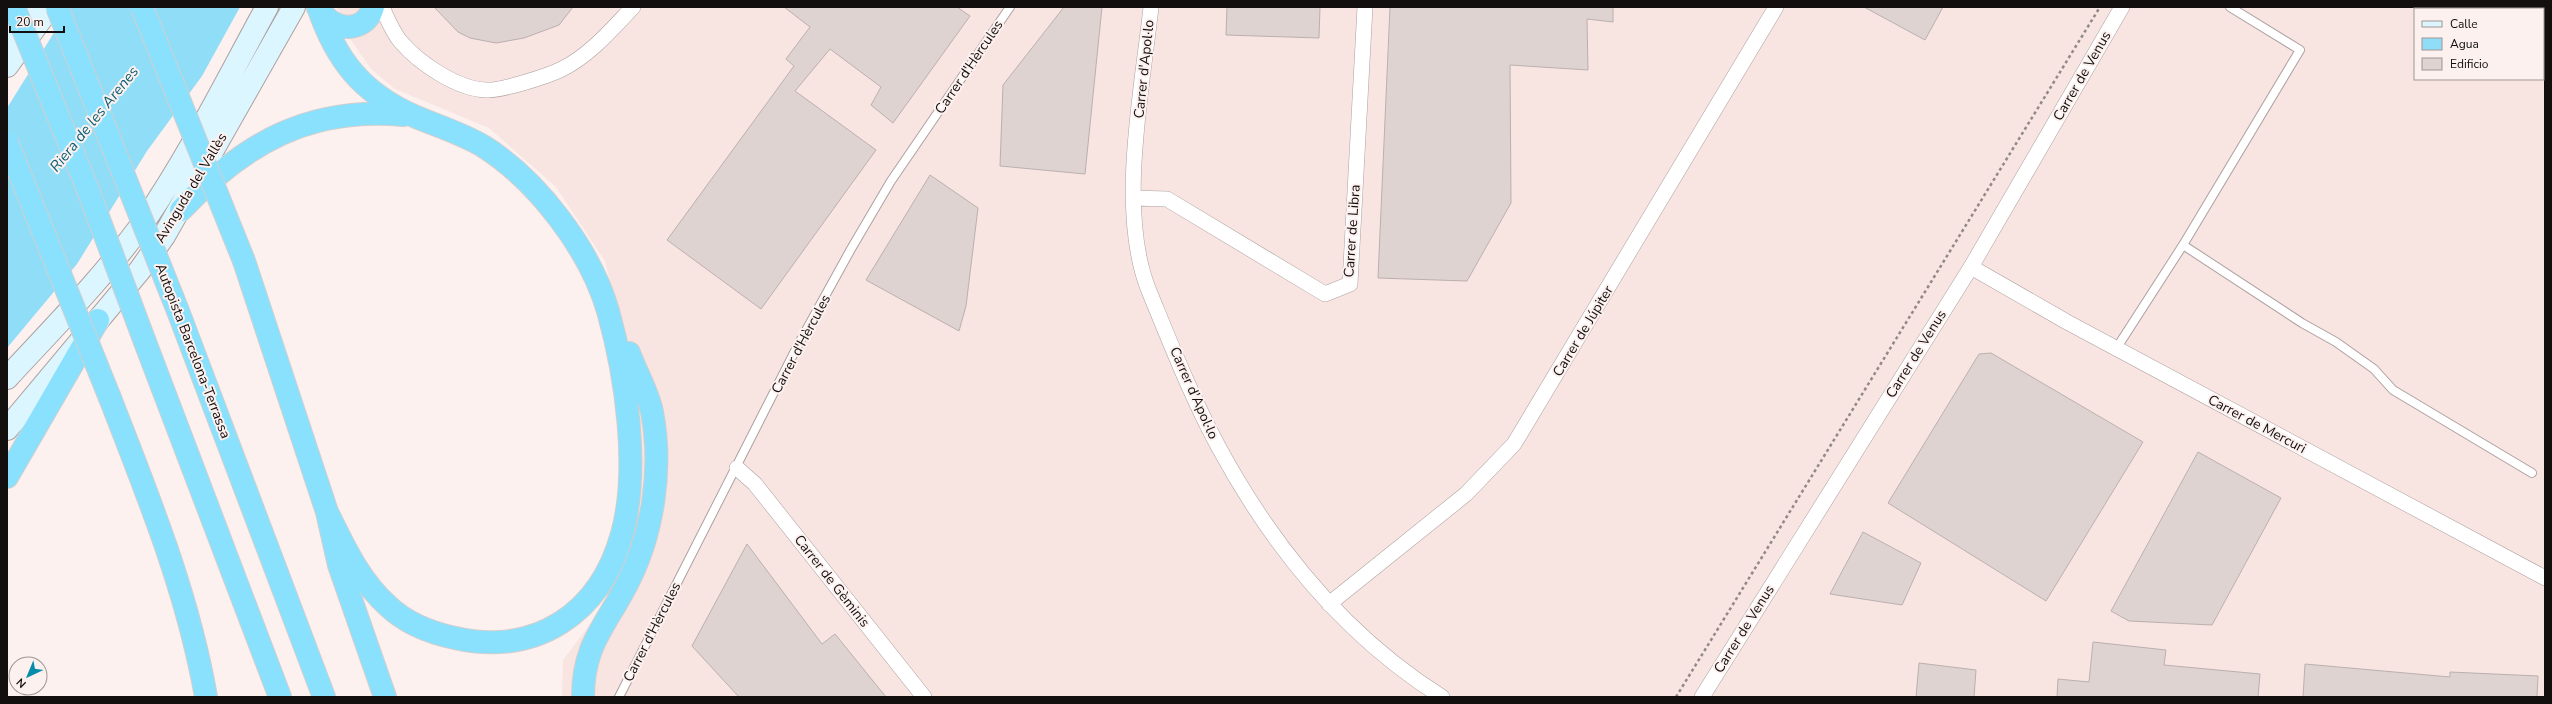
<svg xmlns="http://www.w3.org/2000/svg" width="2552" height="704" viewBox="0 0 2552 704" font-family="'Nunito Sans',sans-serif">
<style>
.built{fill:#f8e4e1;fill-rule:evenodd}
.water{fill:#90ddf7}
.building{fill:#ded3d1;stroke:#bbb0ae}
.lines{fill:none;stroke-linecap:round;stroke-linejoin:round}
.service-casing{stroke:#aca1a0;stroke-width:10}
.minor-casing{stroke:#aca1a0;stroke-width:16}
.secondary-casing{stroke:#aca1a0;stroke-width:24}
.motorway-casing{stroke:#d0cfcf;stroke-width:24}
.path{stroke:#908987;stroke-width:2.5;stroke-dasharray:3 3;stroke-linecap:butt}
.service{stroke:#fff;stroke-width:8}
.minor{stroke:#fff;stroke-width:15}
.secondary{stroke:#dcf6ff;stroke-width:22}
.motorway{stroke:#89e1fe;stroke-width:22}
.motorway-bridge-casing{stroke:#d0cfcf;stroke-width:24;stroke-linecap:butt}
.motorway-bridge{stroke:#89e1fe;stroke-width:22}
.labels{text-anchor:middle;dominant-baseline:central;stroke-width:4;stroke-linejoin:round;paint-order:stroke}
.street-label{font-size:14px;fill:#120f0e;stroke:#fcf1ef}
.water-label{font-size:15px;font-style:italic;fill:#095f75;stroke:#fcf1ef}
</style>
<rect width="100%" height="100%" fill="#fcf1ef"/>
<path class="built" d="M337,7H2545V697H562L563,660L600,611L634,547L642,482L638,393L605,261L556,187L489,128L395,89L371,69L351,40ZM2415,9H2543V79H2415Z"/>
<path class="water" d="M70,7H240L202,76L147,151L77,264L7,348V108Z"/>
<path class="building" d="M434,7H573L559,25L524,38L496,43L470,38L458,32Z
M784,7H957L970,16L893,123L871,105L881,87L830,49L795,91L876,150L761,309L667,240L794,66L786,59L810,27Z
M1064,7H1102L1085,174L1000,166L1003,85Z
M1227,7H1320L1319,38L1226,35Z
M1390,7H1613V22L1587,19L1588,70L1510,65L1511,203L1467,281L1378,278Z
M1864,7H1943L1925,40Z
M930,175L978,208L966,306L959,331L866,280Z
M1991,353L2143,442L2046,601L1888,503L1979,354Z
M2198,452L2281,498L2212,625L2129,621L2111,611Z
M1863,532L1921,563L1902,605L1830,594Z
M747,544L822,644L835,634L886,697H739L692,646Z
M2093,642L2166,650L2164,665L2260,674L2258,697H2057L2058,679L2089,682Z
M1919,663L1976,670L1974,697H1916Z
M2305,664L2450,677V672L2538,676L2537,697H2303Z"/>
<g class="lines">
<g class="service-casing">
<path id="service" d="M2183,245L2302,323L2336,342L2374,369L2393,390L2532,473
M2116,349L2183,245L2300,50L2230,7
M619,697L798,345L851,249L891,181L1010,7"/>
</g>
<g class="minor-casing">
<path id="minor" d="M382,7C387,18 393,33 401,42C419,63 457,89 486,90C501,91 548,76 562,69C590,55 612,29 633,7
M1151,7C1142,91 1117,212 1149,291C1170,342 1192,398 1218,446C1272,546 1345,636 1442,697
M1133,198L1167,199L1325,294L1350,284L1365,7
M1971,267L2067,322L2545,578
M737,468L755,484L924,697
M1329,604L1466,494L1514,444L1776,7
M1702,697L1971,267L2122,7"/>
</g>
<g class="secondary-casing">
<path id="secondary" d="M7,40L29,14
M7,66L50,7
M7,378C54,327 104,277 145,220C191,153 228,78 267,7
M7,429L140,270L164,236L294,7"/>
</g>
<g class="motorway-casing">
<path id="motorway" d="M318,7C336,60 362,93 414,116C437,126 461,133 483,146C537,180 590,249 608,311C626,375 640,469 622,534C600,614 536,656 455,638C431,633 406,623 388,606C359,580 344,546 327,512
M318,8C322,13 327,19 332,22C348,32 368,26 373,7
M181,210C244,143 310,106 404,115
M244,261L327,512L339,565L385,697
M178,311L324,697
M145,342L280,697
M110,398C148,496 188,593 206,697
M7,477L98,320
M583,697C583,646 604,628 626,586C653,535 663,469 652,412C648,392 636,372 629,353"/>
</g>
<path class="path" d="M1676,697L2100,7"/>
<use href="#service" class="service"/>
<use href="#minor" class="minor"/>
<use href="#secondary" class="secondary"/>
<use href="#motorway" class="motorway"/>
<g class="motorway-bridge-casing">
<path id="motorway-bridge" d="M14,7L88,190L145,342
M57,7L178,311
M142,7L244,261
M7,142L110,398"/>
</g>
<use href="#motorway-bridge" class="motorway-bridge"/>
</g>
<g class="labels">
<g class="street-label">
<text transform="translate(969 67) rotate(-56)">Carrer d'Hèrcules</text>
<text transform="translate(1144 69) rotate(-84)">Carrer d'Apol·lo</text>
<text transform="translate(2082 76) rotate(-60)">Carrer de Venus</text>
<text transform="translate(191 188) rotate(-59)">Avinguda del Vallès</text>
<text transform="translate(1352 231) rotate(-86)">Carrer de Libra</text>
<text transform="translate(1583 331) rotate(-59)">Carrer de Júpiter</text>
<text transform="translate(801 344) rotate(-62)">Carrer d'Hèrcules</text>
<text transform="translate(193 351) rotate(69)">Autopista Barcelona-Terrassa</text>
<text transform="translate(1916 354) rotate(-58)">Carrer de Venus</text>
<text transform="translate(1194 393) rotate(66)">Carrer d'Apol·lo</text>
<text transform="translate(2257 424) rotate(28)">Carrer de Mercuri</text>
<text transform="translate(832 581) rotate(52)">Carrer de Gèminis</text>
<text transform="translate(1744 629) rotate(-58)">Carrer de Venus</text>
<text transform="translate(652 632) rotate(-63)">Carrer d'Hèrcules</text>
</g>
<g class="water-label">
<text transform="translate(94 119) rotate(-51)">Riera de les Arenes</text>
</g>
</g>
<rect width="2552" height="704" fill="none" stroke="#120f0e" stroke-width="16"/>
<rect x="2414" y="8" width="130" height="72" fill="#fcf1ef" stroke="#9e9795"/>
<rect x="2422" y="21" width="20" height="6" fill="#dcf6ff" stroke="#9e9795"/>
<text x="2450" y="28" font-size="12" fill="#120f0e">Calle</text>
<rect x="2422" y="38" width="20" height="12" fill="#90ddf7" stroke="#9e9795"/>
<text x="2450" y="48" font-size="12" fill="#120f0e">Agua</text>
<rect x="2422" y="58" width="20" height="12" fill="#ded3d1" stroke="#9e9795"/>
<text x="2450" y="68" font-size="12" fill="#120f0e">Edificio</text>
<g transform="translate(28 676) rotate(224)"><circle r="19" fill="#fcf1ef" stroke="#9e9795"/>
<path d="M0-3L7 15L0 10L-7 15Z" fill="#058cab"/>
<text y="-6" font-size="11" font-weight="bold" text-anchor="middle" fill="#120f0e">N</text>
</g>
<path d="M10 26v6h54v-6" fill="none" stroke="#120f0e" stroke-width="2"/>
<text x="16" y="26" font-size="12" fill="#120f0e" stroke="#fcf1ef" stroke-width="3" paint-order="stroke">20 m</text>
</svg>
